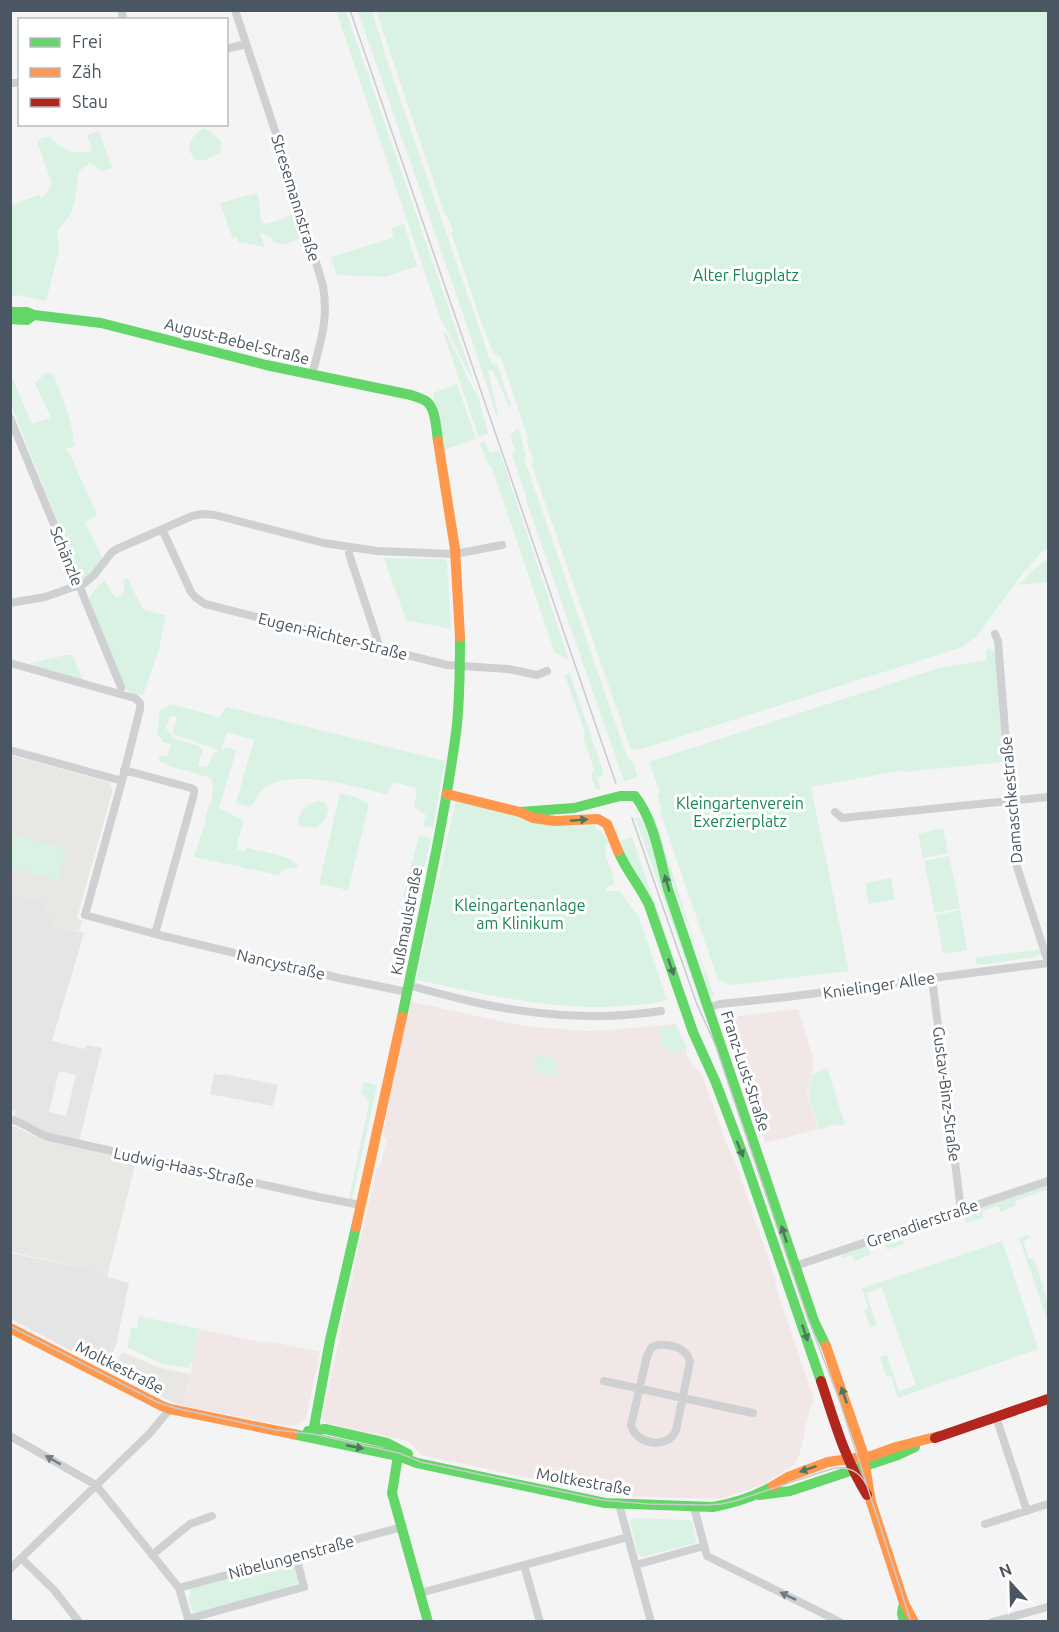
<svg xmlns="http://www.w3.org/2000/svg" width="1059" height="1632" viewBox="0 0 1059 1632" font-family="Ubuntu,sans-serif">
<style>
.commercial{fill:#e8e7e3}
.education{fill:#e6e5e6;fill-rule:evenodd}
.medical{fill:#f1e7e6}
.green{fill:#d9f2e3;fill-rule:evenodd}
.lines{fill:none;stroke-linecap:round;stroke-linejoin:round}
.street{stroke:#ced0d2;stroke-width:8}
.fast{stroke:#63d668;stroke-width:10}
.slow{stroke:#ff974d;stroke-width:10}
.jam{stroke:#b3261e;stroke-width:10}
.tram{stroke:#c9cacc;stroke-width:1.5}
.oneway{fill:#507663}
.oneway2{fill:#727b83}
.labels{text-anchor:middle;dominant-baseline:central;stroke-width:6;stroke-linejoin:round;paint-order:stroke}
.street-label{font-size:16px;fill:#4a5661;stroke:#fff}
.park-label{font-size:16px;fill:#17864f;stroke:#fff}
</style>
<rect width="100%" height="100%" fill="#f4f4f4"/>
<path class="commercial" d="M10,755L108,782L113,789L77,918L82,921L79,931L51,924L45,916L47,904L11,891Z
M10,1126L16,1127L34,1136L136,1160L108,1273L11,1252Z
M122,1352L160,1368L190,1374L184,1406L172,1402L113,1371Z"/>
<path class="education" d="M10,891L47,904L45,916L53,918L51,924L84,933L52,1041L84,1049L87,1045L102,1048L79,1141L42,1131L14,1116L15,1111L11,1110ZM59,1071L76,1075L66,1116L49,1112Z
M214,1074L223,1075L224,1074L278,1085L273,1106L210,1094Z
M10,1253L108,1273L107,1277L129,1283L116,1345L108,1362L103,1360L100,1366L11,1319Z"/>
<path class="medical" d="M408,1001L514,1024L535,1027L586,1031L611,1030L675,1024L692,1066L701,1072L726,1142L736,1164L776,1281L775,1284L813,1396L812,1398L815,1401L810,1407L800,1453L795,1464L764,1484L721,1499L615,1496L421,1455L408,1441L325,1423L322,1419L355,1264L377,1168L381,1164L387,1139L383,1136Z
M798,1009L814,1061L807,1095L818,1129L765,1143L728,1029L737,1016Z
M199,1329L266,1343L267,1341L320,1352L306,1419L298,1425L286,1426L184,1406Z"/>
<path class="green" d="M336,11H346L475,385L446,328L442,323Z
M358,11H372L382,43L384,52L489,357L491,363L498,366L499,370L511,406L509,407L493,370L488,371L498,414L496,415L473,343Z
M376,11H1048V548L1041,553L1022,574L977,636L962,647L642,749L631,750L533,468L532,464L534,461L527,442L528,438L501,357L493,353L479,316L451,232L453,231L448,217L445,215Z
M203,128L212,133L221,141V152C215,155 202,164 195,159C192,156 191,153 189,150C190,139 194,135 203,128Z
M99,131L112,168L102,171L90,163L79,171L75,200L71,214L57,231L59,250L46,301L18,295L11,297V205L39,195L41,198L47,192L52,183L37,142L42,138L50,137C66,152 70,154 92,151L87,135Z
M257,193C261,203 259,213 262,223L267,224L292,215L300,239L285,244L274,243L270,236L259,232L265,247L238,242L237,237L233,239L220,203Z
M404,224L417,266L385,277L337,275L331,257L393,238L392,228Z
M444,331L447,334L473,389L478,396L487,429L488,434L479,437L478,435L444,335Z
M47,372L54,375L70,420L75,446L65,449L69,452L97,515L85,522L102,557L93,570L83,579L80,578L11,405L10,373L32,424L51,418L35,383Z
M457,384L476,439L444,450L433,393Z
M516,430H519C522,438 523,447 526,456L524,459L526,464L625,751L628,758L632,760L637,774L636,777L624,781L526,500L527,499L512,455L515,449L510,436Z
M484,441L490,453L496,452L499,450L569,660L555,653L492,468L487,463L480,444Z
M384,558L444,559L447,562L451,629L406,620Z
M1046,560H1048V582L1019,585L1033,570Z
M128,578L133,590L144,610L166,615L159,649L143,695L134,694L125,689L89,599L95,589L104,580L116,598L123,594L124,589L123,580Z
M989,648L996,653L1003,762L904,772V770L811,787L849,971L730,985L718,980L660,811L662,810L657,795L660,792L649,762L939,668L987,660L986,654L987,649Z
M66,655H72L83,680L31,666V663Z
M568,673L570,674L603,771L602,775L597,778L601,789L599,790L596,789L591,776L594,770L583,736L585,733L565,676Z
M171,704L219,717L227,707L445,761L433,828L423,826L426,815L414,807L417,788L394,782L387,794C354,787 289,765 261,791C257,795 254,802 251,807L236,803L254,740L227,732L221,749L231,748L236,751L219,808L244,821L238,840L237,849L244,852L247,847C263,854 287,852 299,867L282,870L279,875L194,857L206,819C206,811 210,805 212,797C213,791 213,785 212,780L208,777L169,766L165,763L158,761L160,756L167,757L171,744L163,742L157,732L160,711ZM170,716L177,717L172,734L219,750L214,753L207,767L198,766L199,760L203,751L199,746L173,738L166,728Z
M340,793L356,797L369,804L348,890L319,884Z
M320,801L326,803L328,810L326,818L317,827L298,826C297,812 306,803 320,801Z
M457,801L552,825L576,826L595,825L597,830H599L604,834L608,842C598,857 617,870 613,885L606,887L607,891H620L639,918L667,1000C652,1004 637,1005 622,1006C552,1011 485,994 417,980L416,978L423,950L424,949L425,946L424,945L438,879H440V876H439L453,812H454L455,810L453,809Z
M648,811L653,812L695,944L715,997L708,992L702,977L705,974L673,884L671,883Z
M635,817L641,819L644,823L710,1026L703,1012Z
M943,828L948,853L923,858L918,834Z
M13,834L67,849L58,881L11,868V841Z
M419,836L431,838L417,899L403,897Z
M632,837L678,970H677L683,995L618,846L622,840Z
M949,856L960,908L935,913L924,861Z
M891,878L895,899L869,904L865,883Z
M960,910L967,950L943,954L936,915Z
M1042,949L1041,954L1035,957L979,965L976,963L975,958Z
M676,1025L687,1048L686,1051L670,1053L662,1046L660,1027Z
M536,1056L553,1057L558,1063L556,1076L534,1072Z
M827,1068L845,1124L840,1126L835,1124L819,1130L808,1095L812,1074Z
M364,1082L377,1085L352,1199H349L369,1103L364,1095L361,1094Z
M1048,1185V1189L1015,1201L1016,1206L1000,1212L998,1206L982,1211L983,1218L966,1223L964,1217L954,1221V1215Z
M907,1232L911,1234L902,1238L904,1244L887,1250L884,1244L869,1249L870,1255L854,1261L852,1255L842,1258L843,1253Z
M1027,1235L1031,1237L1023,1241L1029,1259L1034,1258L1048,1302V1322L1019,1238Z
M1002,1241L1038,1349L898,1398L891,1376L886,1377L880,1357L887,1355L899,1391L916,1385L882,1288L866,1293L877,1325L870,1327L864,1310L868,1308L862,1288Z
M139,1316L199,1329L192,1363H190L189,1368L162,1364L127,1347L131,1328H137Z
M632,1518L689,1520L692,1522L696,1540L695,1543L642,1557L638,1554L630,1522Z
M289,1561C298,1564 303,1581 295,1586L196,1613L192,1611L188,1597L190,1596V1589Z"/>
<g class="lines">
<path class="street" d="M121,10L124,20
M235,10L294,188L323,286C329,320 320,343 312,375
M226,49L246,44
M10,83H20
M10,418L121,687L120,694
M162,529L191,592L195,597L205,604L447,665L508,669L537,675L547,671
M349,548V554L380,648
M80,587L94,575L112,552L117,549L192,516L202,514L215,515L324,543L377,551L455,554L502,545
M10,603L45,597L79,585
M995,634L998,641L1008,768L1017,867L1048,962
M10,663L120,694L135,698L140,703V709L122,781L85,915L155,934L339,978L407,992
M10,750L122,781
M124,770L191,788L194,790V794L155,934
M835,812L842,818L1048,797
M932,978L961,1210
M408,985C451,997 496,1009 540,1013C581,1018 621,1017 661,1011
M710,1007L720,1004L787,997L1048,963
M10,1119C25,1123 35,1133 49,1137L319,1197L361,1205
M795,1266L1048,1181
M657,1345C671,1344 686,1347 690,1362L676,1430C668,1450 636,1445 631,1425L647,1356L651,1348Z
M604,1381L753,1413
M996,1417L1027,1511
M10,1436L96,1485L179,1588L189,1622
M619,1504L651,1622
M694,1507L707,1556L840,1622
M985,1524L1048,1504
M152,1555L190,1524L212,1516
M21,1558L54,1590L79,1622
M524,1565L540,1622
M636,1565L704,1546
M10,1569L150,1433L170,1409
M179,1588L402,1527
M420,1593L628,1537
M188,1619L304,1587L296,1556
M992,1622L1048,1607"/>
<path class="fast" d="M10,312H27L34,315L101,323L266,365L411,395C416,397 421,398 426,401C436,408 436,429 438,441
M10,319L27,320L34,315
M520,812L574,808L620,796H635C654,820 660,860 668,889L814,1321L826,1346
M618,851C626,870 640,886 649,905L693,1032L716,1083L745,1160L821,1381
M402,1017C421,923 443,829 456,733C460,702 460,669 460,637
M308,1431L325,1429L387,1443L408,1454
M293,1434L398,1456L417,1463L605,1503L713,1507C735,1503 754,1497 773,1486
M312,1438L330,1340L356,1227
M398,1456L392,1493L428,1622
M759,1495L790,1491L898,1455L915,1447
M904,1603L902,1613L904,1622"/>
<path class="slow" d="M438,441L455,549L460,637
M447,794L520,812L533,818L555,821L598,819L607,824L618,851
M356,1227L402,1017
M10,1328L162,1406L170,1409L293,1434
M826,1346L863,1453L871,1502L904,1603L914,1622
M773,1486L788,1477L828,1462L871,1456L896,1447L939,1436"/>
<path class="jam" d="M821,1381C834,1420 845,1460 867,1495
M935,1438L1048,1399"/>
<path class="tram" d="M350,10L616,784
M632,818L696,1002L715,1044L807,1316L839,1399L911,1622
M10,1326L157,1402L175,1408L276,1430L313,1434L399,1453L421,1462L602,1500L648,1504L705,1505L721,1504L735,1501L831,1469C847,1465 860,1471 867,1486"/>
</g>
<defs><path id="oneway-solid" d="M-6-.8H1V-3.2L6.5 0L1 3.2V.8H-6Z" transform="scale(1.5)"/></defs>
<g class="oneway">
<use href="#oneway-solid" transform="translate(579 820) rotate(-5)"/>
<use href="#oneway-solid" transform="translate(667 883) rotate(-106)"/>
<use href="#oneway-solid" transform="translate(671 967) rotate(71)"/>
<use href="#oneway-solid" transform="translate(740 1149) rotate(67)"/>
<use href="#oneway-solid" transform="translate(784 1234) rotate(-108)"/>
<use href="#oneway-solid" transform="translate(805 1333) rotate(71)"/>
<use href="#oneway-solid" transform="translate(844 1395) rotate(-109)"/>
<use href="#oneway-solid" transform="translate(355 1447) rotate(11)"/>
<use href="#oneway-solid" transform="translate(808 1469) rotate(161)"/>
</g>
<g class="oneway2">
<use href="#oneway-solid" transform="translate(53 1460) rotate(-150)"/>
<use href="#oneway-solid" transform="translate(788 1596) rotate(-154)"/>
</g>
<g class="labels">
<g class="street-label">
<text transform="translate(296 198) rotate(73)">Stresemannstraße</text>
<text transform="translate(237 341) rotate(14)">August-Bebel-Straße</text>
<text transform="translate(67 556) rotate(68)">Schänzle</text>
<text transform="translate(333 636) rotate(14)">Eugen-Richter-Straße</text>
<text transform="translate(1011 800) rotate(-95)">Damaschkestraße</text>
<text transform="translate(406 921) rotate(-79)">Kußmaulstraße</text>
<text transform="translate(281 964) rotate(13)">Nancystraße</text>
<text transform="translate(879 985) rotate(-8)">Knielinger Allee</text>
<text transform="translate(746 1071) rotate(72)">Franz-Lust-Straße</text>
<text transform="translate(947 1094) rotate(83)">Gustav-Binz-Straße</text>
<text transform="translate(184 1167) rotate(12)">Ludwig-Haas-Straße</text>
<text transform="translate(922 1223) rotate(-19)">Grenadierstraße</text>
<text transform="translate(120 1367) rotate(27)">Moltkestraße</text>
<text transform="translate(584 1481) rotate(10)">Moltkestraße</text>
<text transform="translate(291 1557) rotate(-15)">Nibelungenstraße</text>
</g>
<g class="park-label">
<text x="746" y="275">Alter Flugplatz</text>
<text x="740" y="803">Kleingartenverein<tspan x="740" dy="18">Exerzierplatz</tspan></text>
<text x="520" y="905">Kleingartenanlage<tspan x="520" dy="18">am Klinikum</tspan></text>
</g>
</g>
<rect width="1059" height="1632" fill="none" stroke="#4a5661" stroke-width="24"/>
<rect x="18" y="18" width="210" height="108" fill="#ffffff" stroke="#b7bbc0" stroke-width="1.5"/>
<rect x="30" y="38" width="30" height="9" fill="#63d668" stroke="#b7bbc0" stroke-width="1.5"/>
<text x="72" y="48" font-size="18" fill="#4a5661">Frei</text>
<rect x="30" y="68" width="30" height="9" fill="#ff974d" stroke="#b7bbc0" stroke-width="1.5"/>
<text x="72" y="78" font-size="18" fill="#4a5661">Zäh</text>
<rect x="30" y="98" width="30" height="9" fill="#b3261e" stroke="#b7bbc0" stroke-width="1.5"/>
<text x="72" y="108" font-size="18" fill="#4a5661">Stau</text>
<g transform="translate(1011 1584) rotate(338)" stroke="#ffffff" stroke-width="4.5" paint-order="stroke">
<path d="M0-4.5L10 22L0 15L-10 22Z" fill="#4a5661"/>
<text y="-9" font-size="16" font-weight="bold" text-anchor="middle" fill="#4a5661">N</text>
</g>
</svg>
